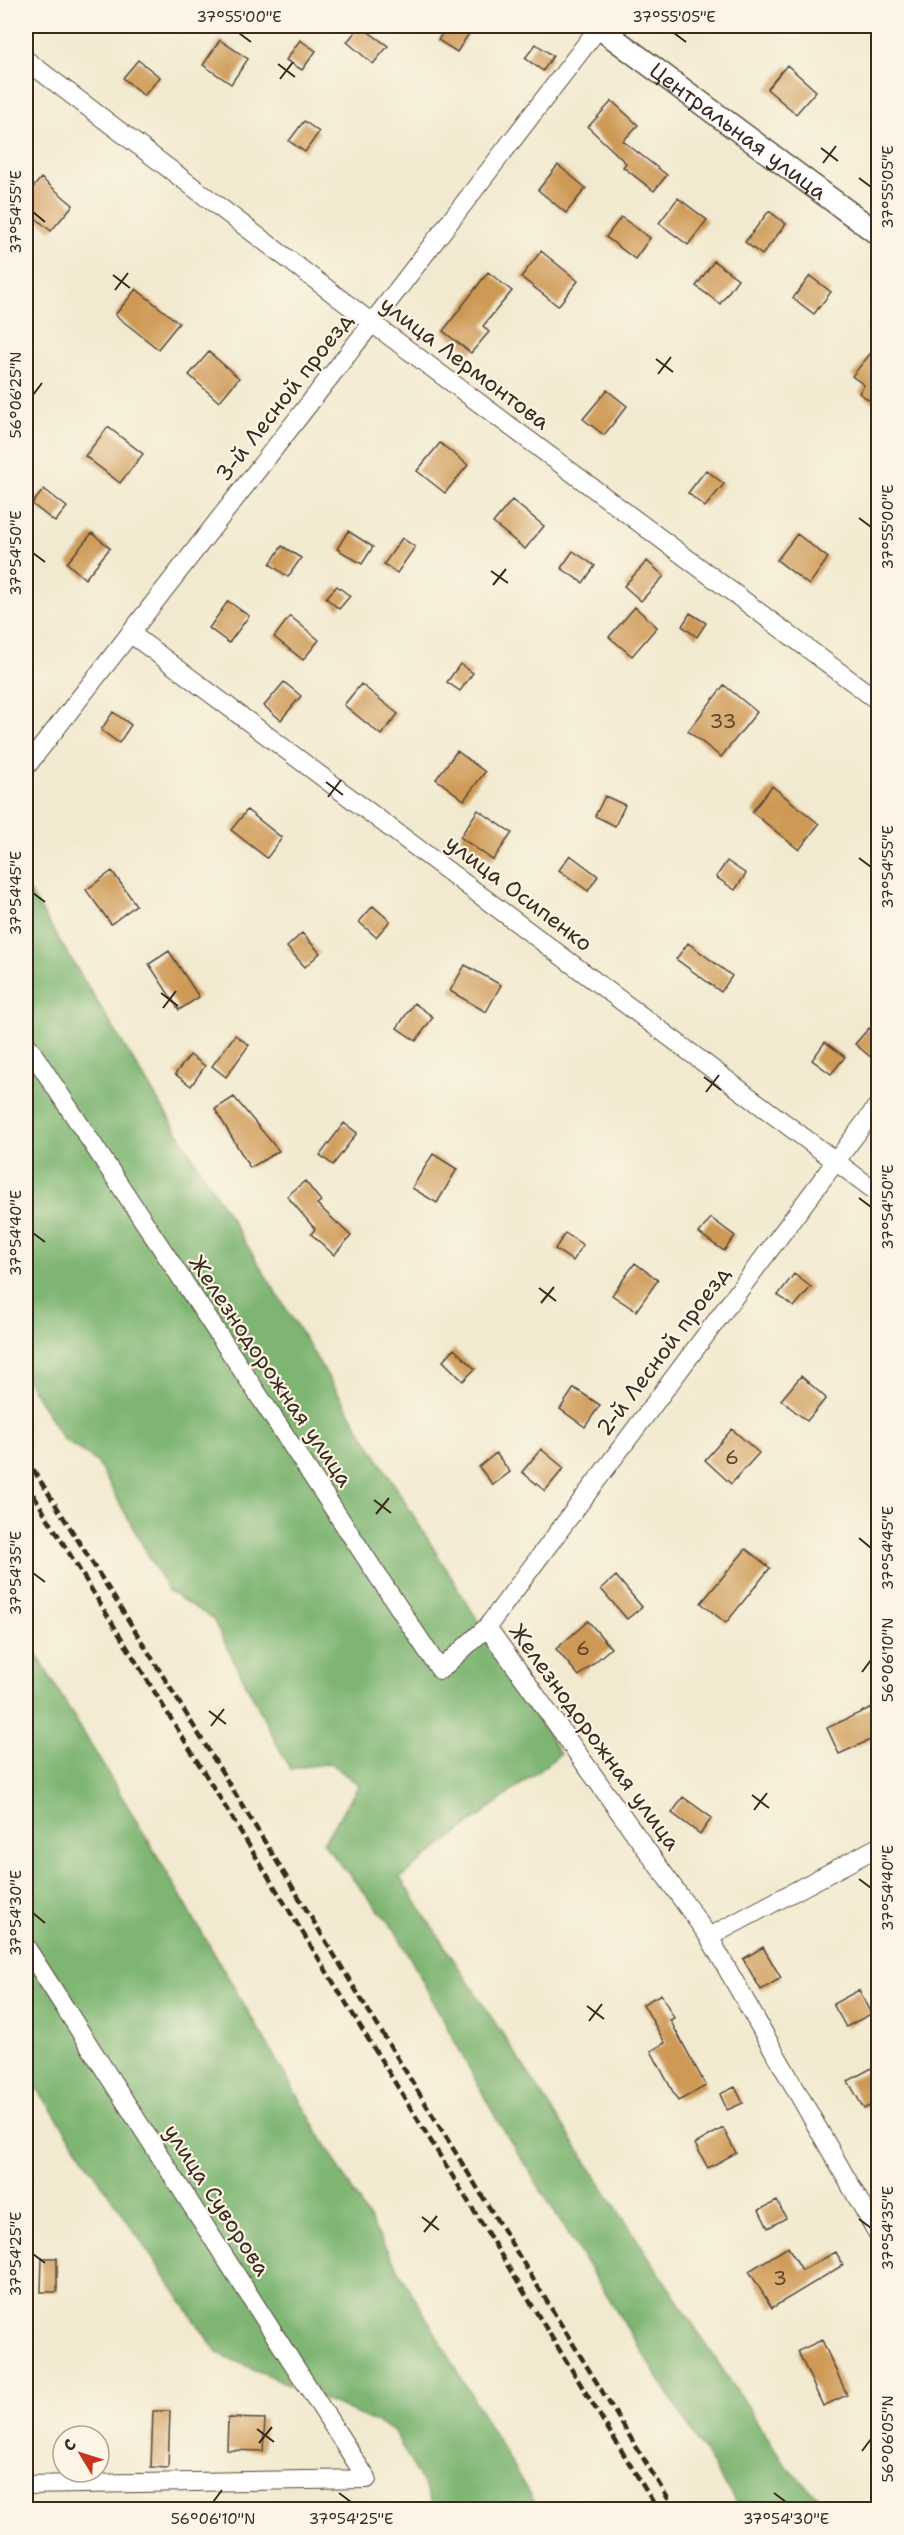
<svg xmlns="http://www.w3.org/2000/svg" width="904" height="2535" viewBox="0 0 904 2535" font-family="'Shantell Sans',sans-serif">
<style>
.forest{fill:#7eb572;stroke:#5c7048;stroke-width:1.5}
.building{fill:#ce9955}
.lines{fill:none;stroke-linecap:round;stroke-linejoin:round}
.minor-casing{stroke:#564739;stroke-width:20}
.tertiary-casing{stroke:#564739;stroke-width:25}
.minor{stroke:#fff;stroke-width:18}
.tertiary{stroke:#fff;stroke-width:22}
.rail{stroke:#3b2a1e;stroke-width:4.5;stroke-dasharray:9 4.5;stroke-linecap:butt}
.ticks{fill:none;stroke:#3b2a1e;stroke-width:2}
.labels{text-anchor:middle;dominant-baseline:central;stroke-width:4.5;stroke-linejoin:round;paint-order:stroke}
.number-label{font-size:20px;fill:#60462c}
.street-label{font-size:22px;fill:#3b2a1e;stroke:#fcf5e5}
.neatline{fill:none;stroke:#3b2a1e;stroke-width:2}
.ticks-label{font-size:15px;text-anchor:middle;fill:#3b2a1e}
</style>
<rect width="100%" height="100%" fill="#fcf5e5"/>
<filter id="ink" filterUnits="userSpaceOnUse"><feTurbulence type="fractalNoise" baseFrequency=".0167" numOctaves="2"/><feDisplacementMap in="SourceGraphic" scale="12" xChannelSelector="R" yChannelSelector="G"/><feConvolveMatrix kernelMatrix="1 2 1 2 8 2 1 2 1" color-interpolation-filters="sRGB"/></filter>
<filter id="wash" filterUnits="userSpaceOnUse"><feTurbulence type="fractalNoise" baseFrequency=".008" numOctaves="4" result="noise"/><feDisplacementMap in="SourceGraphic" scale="24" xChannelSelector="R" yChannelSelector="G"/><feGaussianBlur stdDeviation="1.35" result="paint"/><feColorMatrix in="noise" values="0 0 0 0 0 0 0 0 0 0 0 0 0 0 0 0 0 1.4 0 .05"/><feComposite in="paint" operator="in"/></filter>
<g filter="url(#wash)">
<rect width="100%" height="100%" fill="#f2ead0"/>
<path class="forest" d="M26,886L560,1754L400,1878L786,2466L831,2509H740L496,2118L395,1930L323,1843L359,1785L330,1763L290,1769L212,1618L168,1591L97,1462L63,1439L26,1379Z
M26,1637L152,1847L538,2509H436L393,2430L217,2353L26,2072Z"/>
<g id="blocks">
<path class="building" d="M360,26L388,46L373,64L347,42Z
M447,26H474L457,52L438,40Z
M220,40L248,59L231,84L203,65Z
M300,40L316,51L302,70L286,60Z
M536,44L553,56L543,71L525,58Z
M138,60L160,77L144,96L123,78Z
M787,65L816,91L796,114L767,89Z
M612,101L638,125L623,141L667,175L654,191L623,167L626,163L588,127Z
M304,121L319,132L305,152L289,141Z
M558,165L586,188L566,213L538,190Z
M41,178L73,205L51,231L26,210V196Z
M678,198L707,220L688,245L659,223Z
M769,211L786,224L762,255L745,242Z
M621,217L650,238L635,259L606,237Z
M541,251L578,281L558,306L521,277Z
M714,261L738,279L720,304L696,286Z
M488,272L512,291L483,326L489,332L471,353L443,331Z
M810,276L831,292L814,314L793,298Z
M136,289L179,323L158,349L115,315Z
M879,343V407L859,393L864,385L852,376Z
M209,352L239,378L219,402L189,375Z
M607,390L627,406L604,435L583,419Z
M108,427L143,454L120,483L85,456Z
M440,443L468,465L445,493L417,471Z
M706,470L724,484L705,507L688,493Z
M44,489L67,507L55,522L32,504Z
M512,500L544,526L525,549L493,523Z
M348,531L373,547L362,564L337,549Z
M92,533L110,548L85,579L67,563Z
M797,534L828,558L809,585L777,560Z
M402,538L415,547L397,573L384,564Z
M282,546L301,558L288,577L270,564Z
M573,551L595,566L583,583L561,568Z
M647,561L664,576L641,601L624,586Z
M337,586L350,596L339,609L326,598Z
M228,601L249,616L229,643L209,628Z
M635,607L657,627L632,656L609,637Z
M690,613L706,623L697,637L682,626Z
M290,616L319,640L303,660L274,637Z
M460,664L473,673L460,691L447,682Z
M284,682L301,696L281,720L264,706Z
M361,684L398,714L381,735L344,705Z
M724,685L757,712L721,757L688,731Z
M113,712L131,725L119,743L101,730Z
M457,751L485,772L464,800L436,779Z
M772,786L819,824L799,850L752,812Z
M605,796L625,805L615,826L595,816Z
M247,810L282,838L267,858L231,830Z
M478,810L512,833L493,860L460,837Z
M570,855L598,876L588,891L559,870Z
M727,861L746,874L735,890L716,877Z
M112,871L136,905L111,924L86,890Z
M373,906L390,921L376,937L359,922Z
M302,933L320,953L305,967L287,947Z
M688,943L732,976L721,992L676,959Z
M169,951L199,997L179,1010L149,964Z
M465,965L501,985L486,1012L450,991Z
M414,1003L433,1017L416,1041L397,1028Z
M869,1028L879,1037V1064L855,1044Z
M235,1035L249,1045L226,1077L212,1066Z
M825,1042L845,1057L831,1074L812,1060Z
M190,1055L205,1066L191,1086L175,1074Z
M234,1097L279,1151L250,1168L215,1109Z
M344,1123L357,1133L333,1165L320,1155Z
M433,1154L457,1169L437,1203L412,1188Z
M305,1181L321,1201L317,1204L351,1236L334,1255L311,1234L315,1229L287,1196Z
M711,1218L735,1236L724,1251L699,1233Z
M565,1233L583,1245L573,1261L555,1249Z
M635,1263L658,1280L636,1311L612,1295Z
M794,1274L811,1287L794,1307L778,1295Z
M454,1349L475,1369L463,1381L443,1361Z
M801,1376L826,1398L807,1421L781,1400Z
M574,1388L600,1405L585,1427L560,1409Z
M732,1429L759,1453L731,1484L705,1460Z
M541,1449L564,1468L545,1491L522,1472Z
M496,1453L510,1472L493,1485L479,1467Z
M746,1549L770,1568L726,1623L701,1603Z
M616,1576L642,1607L627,1619L601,1589Z
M588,1621L611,1648L579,1676L556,1649Z
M872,1707L879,1721V1736L839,1754L827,1728Z
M683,1797L712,1818L700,1834L672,1813Z
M763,1947L781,1978L761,1990L743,1959Z
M859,1990L871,2014L846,2027L833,2004Z
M661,1994L674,2018L670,2020L706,2086L678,2101L651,2051L665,2043L643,2004Z
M879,2064V2101L864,2109L848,2081Z
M735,2087L743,2103L727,2110L720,2094Z
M723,2128L736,2153L708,2168L695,2144Z
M777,2201L786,2218L768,2228L759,2210Z
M788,2247L802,2270L836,2252L843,2265L772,2308L749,2271Z
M42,2258H57V2292H41Z
M822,2340L847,2395L823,2406L798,2351Z
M153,2411H170L168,2468L151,2467Z
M228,2418L265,2419L263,2451L227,2450Z"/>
</g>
</g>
<g filter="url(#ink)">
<use href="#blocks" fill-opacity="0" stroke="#564739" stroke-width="1.5"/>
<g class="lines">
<g class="minor-casing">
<path id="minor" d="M26,60L372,323L878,701
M130,633L878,1193
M26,767L372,323L600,26
M26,1043L440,1670L487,1627L709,1937L878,2234
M487,1627L878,1105
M709,1937L878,1847
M26,1947L367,2479
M26,2485L367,2479"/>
</g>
<g class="tertiary-casing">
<g id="tertiary">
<path id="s1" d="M597,26L878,234"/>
</g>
</g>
<use href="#minor" class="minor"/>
<use href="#tertiary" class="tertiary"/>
<path class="rail" d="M26,1458L139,1637L675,2510
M26,1483L658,2510"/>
</g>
</g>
<path class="ticks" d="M239,33L251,42M674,33L686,42M278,64L295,77M280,79L293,62M821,148L838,161M823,163L836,146M859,178L871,187M33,212L45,222M113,275L130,288M115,290L128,273M656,359L673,372M658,374L671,357M33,395L42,383M859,518L871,527M33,553L45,562M491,571L508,583M493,585L506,569M326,782L343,795M328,797L341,780M859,858L871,867M33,893L45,902M161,993L178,1006M163,1008L176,991M704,1077L721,1090M706,1092L719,1075M859,1198L871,1207M33,1233L45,1242M539,1288L556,1301M541,1303L554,1287M374,1500L391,1513M376,1514L389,1498M859,1538L871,1548M33,1573L45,1582M862,1672L871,1660M209,1711L226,1724M211,1726L224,1709M752,1795L769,1808M754,1810L767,1793M859,1879L871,1888M33,1913L45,1923M587,2006L604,2019M589,2021L602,2004M422,2217L439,2230M859,2219L871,2228M424,2232L437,2216M33,2254L45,2263M257,2429L274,2442M259,2443L272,2427M862,2451L871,2439M339,2493L351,2502M774,2493L786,2502M213,2502L222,2490"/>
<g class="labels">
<g class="number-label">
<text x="723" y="721">33</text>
<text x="732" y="1457">6</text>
<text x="583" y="1648">6</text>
<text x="780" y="2278">3</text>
</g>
<g class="street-label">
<text stroke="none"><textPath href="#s1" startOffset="176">Центральная улица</textPath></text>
<text transform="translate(465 363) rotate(37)">улица Лермонтова</text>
<text transform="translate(284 397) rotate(-52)">3-й Лесной проезд</text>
<text transform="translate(519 893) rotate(37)">улица Осипенко</text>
<text transform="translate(663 1351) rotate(-53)">2-й Лесной проезд</text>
<text transform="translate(271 1371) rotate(56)">Железнодорожная улица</text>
<text transform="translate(595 1737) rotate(54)">Железнодорожная улица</text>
<text transform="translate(217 2200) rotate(57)">улица Суворова</text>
</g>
</g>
<rect width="904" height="2535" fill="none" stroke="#fcf5e5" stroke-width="66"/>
<g transform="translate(81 2454) rotate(308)"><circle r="28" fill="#fcf5e5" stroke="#afa495" stroke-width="1.5"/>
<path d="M0-4.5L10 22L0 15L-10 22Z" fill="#c8321e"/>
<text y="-9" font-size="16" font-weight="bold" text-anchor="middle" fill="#3b2a1e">С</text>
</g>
<rect x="33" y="33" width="838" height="2469" class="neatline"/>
<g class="ticks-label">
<text x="239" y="22">37°55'00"E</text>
<text x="674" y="22">37°55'05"E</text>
<text transform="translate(888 187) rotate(-90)" y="5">37°55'05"E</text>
<text transform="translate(16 212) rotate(-90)" y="5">37°54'55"E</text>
<text transform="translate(16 395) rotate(-90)" y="5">56°06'25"N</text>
<text transform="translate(888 527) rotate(-90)" y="5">37°55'00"E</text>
<text transform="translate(16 553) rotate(-90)" y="5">37°54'50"E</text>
<text transform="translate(888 867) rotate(-90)" y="5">37°54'55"E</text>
<text transform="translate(16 893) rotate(-90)" y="5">37°54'45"E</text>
<text transform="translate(888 1207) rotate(-90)" y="5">37°54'50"E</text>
<text transform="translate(16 1233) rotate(-90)" y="5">37°54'40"E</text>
<text transform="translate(888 1548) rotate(-90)" y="5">37°54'45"E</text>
<text transform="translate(16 1573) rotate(-90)" y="5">37°54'35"E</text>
<text transform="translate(888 1660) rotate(-90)" y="5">56°06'10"N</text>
<text transform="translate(888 1888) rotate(-90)" y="5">37°54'40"E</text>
<text transform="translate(16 1913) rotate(-90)" y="5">37°54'30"E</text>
<text transform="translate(888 2228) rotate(-90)" y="5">37°54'35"E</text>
<text transform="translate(16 2254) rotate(-90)" y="5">37°54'25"E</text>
<text transform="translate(888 2439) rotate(-90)" y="5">56°06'05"N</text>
<text x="213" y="2524">56°06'10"N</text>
<text x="351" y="2524">37°54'25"E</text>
<text x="786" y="2524">37°54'30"E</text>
</g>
</svg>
